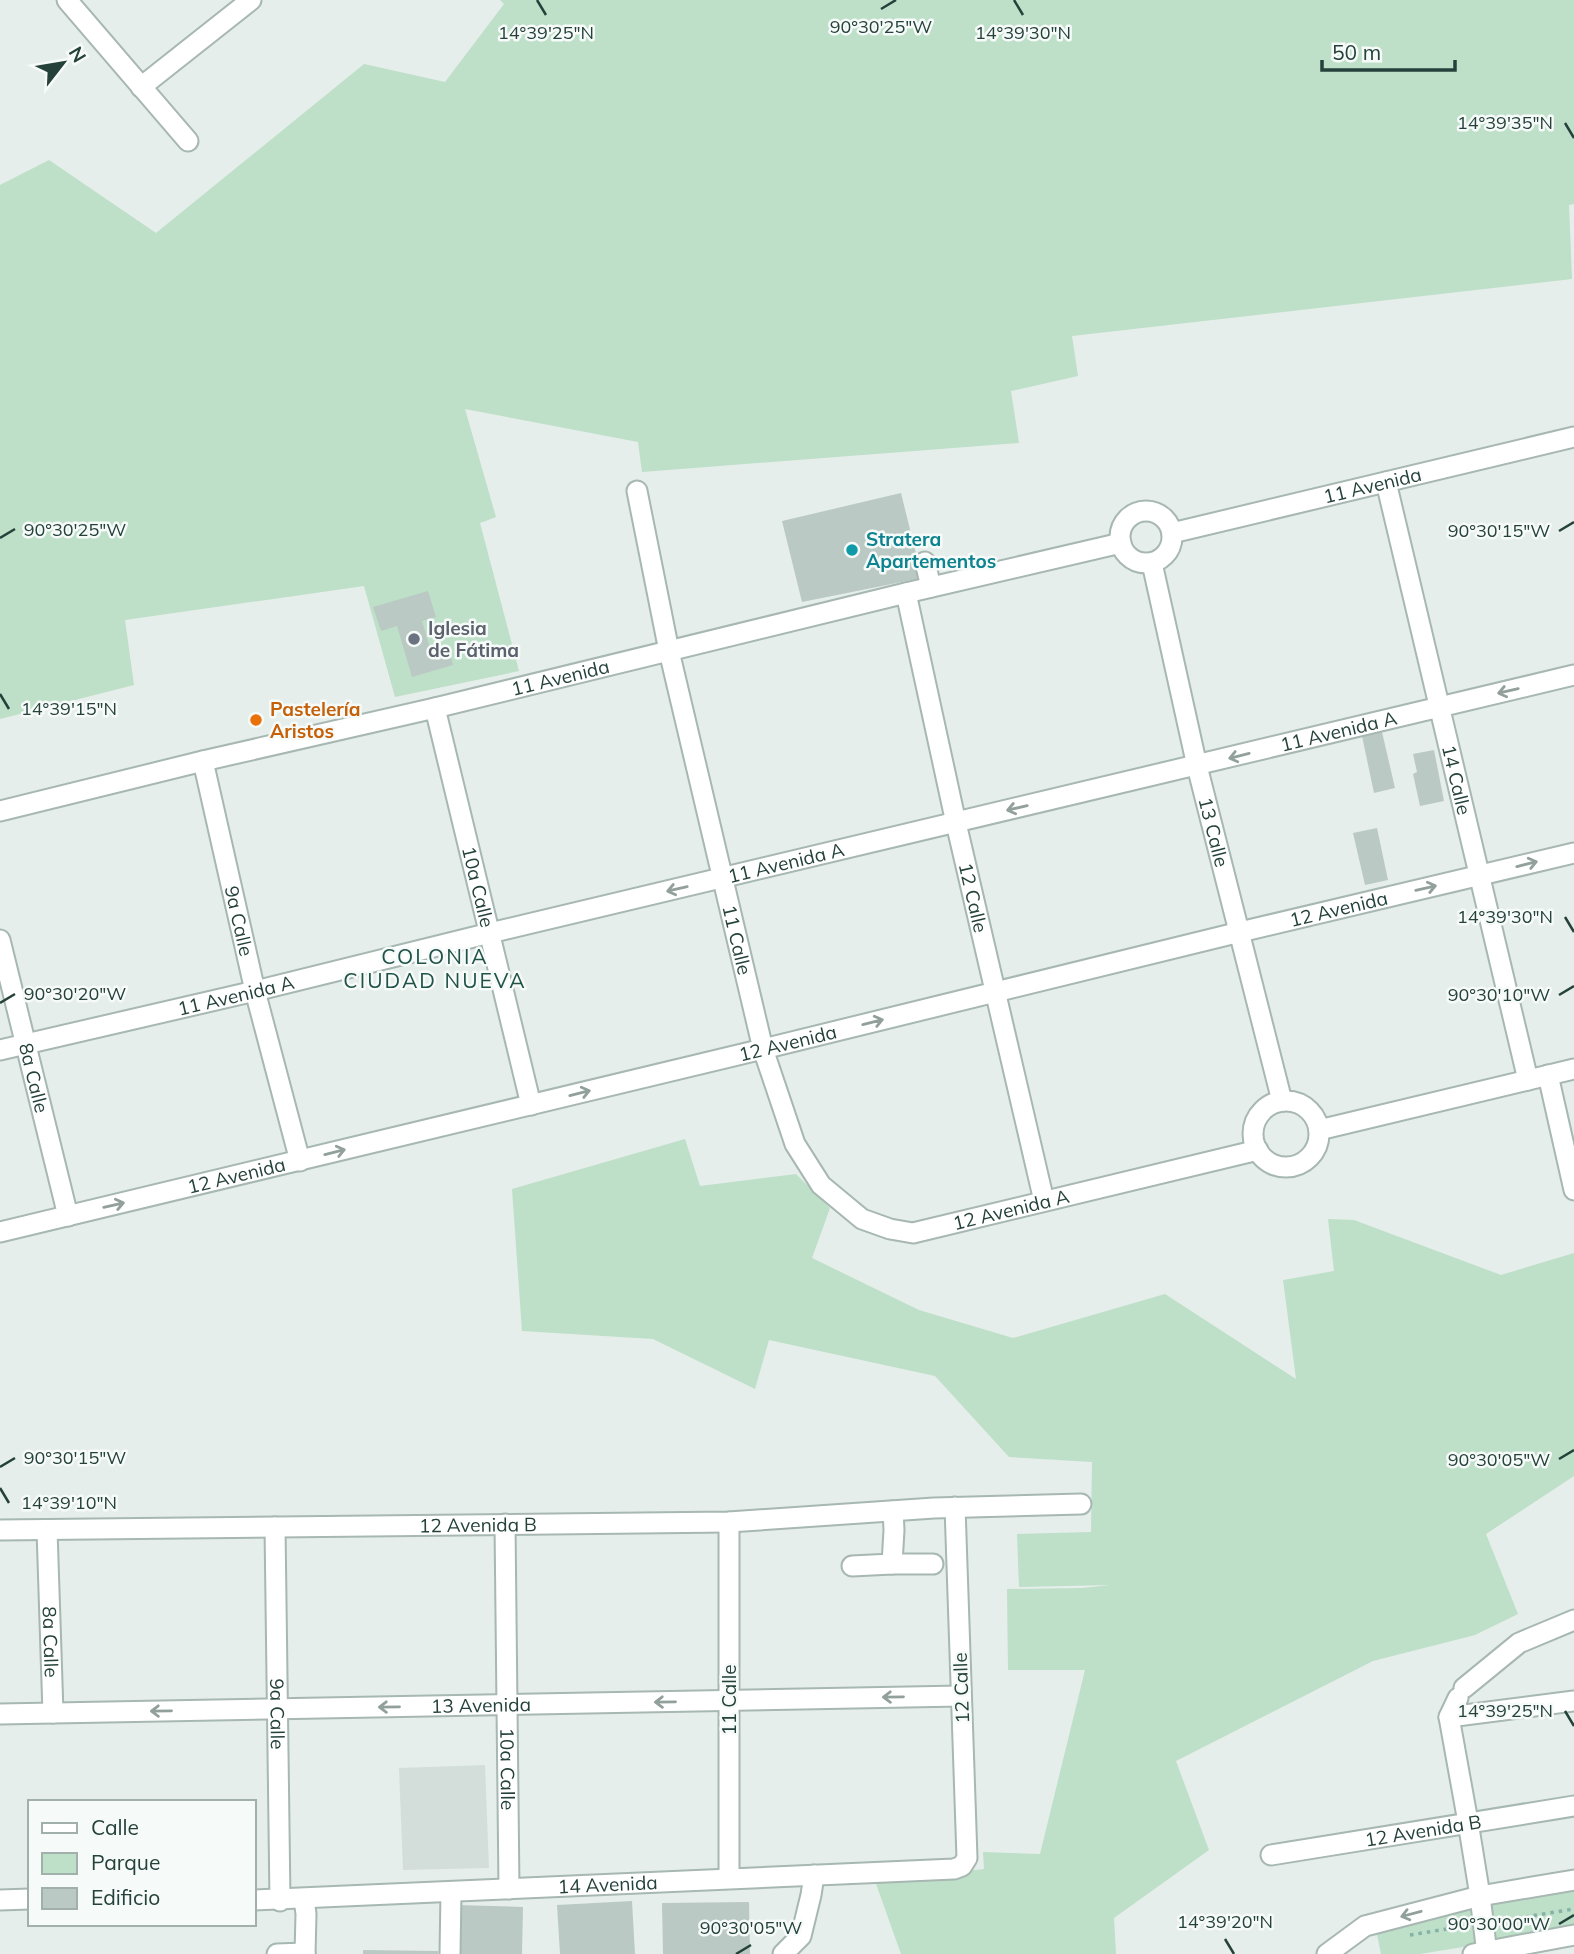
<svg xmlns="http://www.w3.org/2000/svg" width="1574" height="1954" viewBox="0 0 1574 1954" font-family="Mulish,sans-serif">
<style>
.built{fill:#d3deda}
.green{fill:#bedfc8}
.building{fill:#bac9c4}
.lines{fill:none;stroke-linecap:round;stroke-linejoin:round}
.minor-casing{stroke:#a7b7b2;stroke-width:23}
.path{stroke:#85b2a6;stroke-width:3.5;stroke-dasharray:3.5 5;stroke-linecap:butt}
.minor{stroke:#fff;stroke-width:19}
.oneway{stroke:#92a09c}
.ticks{fill:none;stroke:#24413a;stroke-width:2.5}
.culture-dot{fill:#0f9aa8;stroke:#f6faf8;stroke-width:2.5}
.worship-dot{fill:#6b7280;stroke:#f6faf8;stroke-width:2.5}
.food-dot{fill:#e8710a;stroke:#f6faf8;stroke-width:2.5}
.labels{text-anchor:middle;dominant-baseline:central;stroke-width:5;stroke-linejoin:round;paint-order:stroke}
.street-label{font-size:19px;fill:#24413a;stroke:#f6faf8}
.culture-label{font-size:19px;font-weight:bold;fill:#0d838f;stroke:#f6faf8;text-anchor:start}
.worship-label{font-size:19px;font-weight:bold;fill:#5b616d;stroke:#f6faf8;text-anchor:start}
.food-label{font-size:19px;font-weight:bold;fill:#c56008;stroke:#f6faf8;text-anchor:start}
.neighbourhood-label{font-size:21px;letter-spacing:2px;fill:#1f5348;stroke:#f6faf8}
.ticks-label{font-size:18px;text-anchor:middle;fill:#24413a;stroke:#f6faf8;stroke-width:5;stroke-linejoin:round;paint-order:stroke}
</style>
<rect width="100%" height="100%" fill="#e5eeea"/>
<path class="built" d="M485,1765L489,1868L403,1870L399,1768Z"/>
<path class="green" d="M500,0H1574V204L1569,205L1572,279L1072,336L1078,376L1011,391L1019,443L642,472L638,442L465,409L496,517L480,523L519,671L395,697L364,586L125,620L134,685L0,719V185L49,160L156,233L364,64L445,82L504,4Z
M685,1139L700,1186L796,1174L830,1208L812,1258L919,1310L1013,1338L1165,1294L1296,1379L1283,1280L1334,1271L1328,1219L1354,1220L1501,1275L1574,1253V1476L1486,1534L1518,1614L1475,1635L1373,1661L1176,1761L1209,1850L1114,1918L1116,1954H901L875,1881L984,1869L983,1852L1040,1854L1085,1670H1008L1007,1589L1083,1588L1110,1585L1019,1587L1017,1534L1091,1532L1092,1462L1009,1457L935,1376L769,1340L755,1389L653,1339L522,1331L512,1189Z
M1574,1889V1929L1420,1954H1381L1374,1920Z"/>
<path class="building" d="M901,493L922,578L802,602L782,521Z
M428,591L436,617L422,621L430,648L437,646L440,656L450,653L453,665L412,677L397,626L381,631L373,607Z
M1382,732L1395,788L1374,793L1362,736Z
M1434,750L1444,801L1420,806L1413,774L1417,772L1413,754Z
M1377,828L1388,880L1365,885L1353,833Z
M632,1901L635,1954H560L557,1905Z
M749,1902L750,1954H663L662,1903Z
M457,1905L523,1907L522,1954H457Z
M363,1950L438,1951V1954H363Z"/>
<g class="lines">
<g class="minor-casing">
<g id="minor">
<path d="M67,0L188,141"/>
<path d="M141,87L251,0"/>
<path id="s1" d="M1386,482L1528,1080"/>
<path id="s2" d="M637,491L669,651L763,1049L795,1144L821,1185L862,1219L890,1229L913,1233L1258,1150"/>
<circle cx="1146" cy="537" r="26"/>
<path id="s3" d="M1172,533L1574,437"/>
<path d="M925,562L931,587"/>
<path id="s4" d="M1152,563L1197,766L1282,1101"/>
<path id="s5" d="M906,593L956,823L1044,1201"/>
<path id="s6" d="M435,708L531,1105"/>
<path id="s7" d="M203,761L255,991L300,1161"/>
<path id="s8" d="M0,811L203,761L435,708L906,593L1121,543"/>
<path id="s9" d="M0,940L68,1216"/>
<path id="s10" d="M0,1050L255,991L490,933L1574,675"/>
<path d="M1548,1075L1574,1190"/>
<circle cx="1286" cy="1134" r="33"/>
<path d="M1319,1130L1574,1069"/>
<path id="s11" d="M0,1232L763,1049L1240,932L1574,853"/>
<path d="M893,1511L894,1530L892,1564H933"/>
<path d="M729,1522V1878"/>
<path id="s12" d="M505,1524L509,1889"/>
<path id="s13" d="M275,1527L280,1901"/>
<path id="s14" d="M0,1530L729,1522L934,1508L1081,1504"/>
<path id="s15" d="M47,1530L53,1713"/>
<path d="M852,1566L892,1564"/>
<path d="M1464,1688L1519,1643L1574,1620"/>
<path d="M1458,1698L1449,1717L1468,1822L1480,1896L1487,1954"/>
<path id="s16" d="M0,1714L961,1696"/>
<path d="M1449,1717L1574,1701"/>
<path id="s17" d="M1271,1855L1574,1806"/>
<path d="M304,1899L306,1914L305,1954"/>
<path d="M0,1900L30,1899"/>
<path id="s18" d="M254,1900L954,1869L962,1866L967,1858L955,1507"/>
<path d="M277,1954L305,1953"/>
<path d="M450,1954L451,1892"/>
<path d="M783,1954L801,1936L811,1895L814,1875"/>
<path d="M1327,1954L1365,1926L1480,1896L1574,1880"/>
<path d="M1473,1954L1574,1935"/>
</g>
</g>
<path class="path" d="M1500,1921L1574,1909
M1410,1935L1465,1926"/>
<use href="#minor" class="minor"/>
</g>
<defs><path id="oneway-shaft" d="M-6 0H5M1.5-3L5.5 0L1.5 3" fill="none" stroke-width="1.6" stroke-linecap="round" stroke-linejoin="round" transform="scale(1.75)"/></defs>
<g class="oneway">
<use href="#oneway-shaft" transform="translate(1508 691) rotate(167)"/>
<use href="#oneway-shaft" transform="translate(1239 756) rotate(166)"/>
<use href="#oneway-shaft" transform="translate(1017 808) rotate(167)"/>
<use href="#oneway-shaft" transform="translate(1527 864) rotate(-14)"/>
<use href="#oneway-shaft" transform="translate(1426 888) rotate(-13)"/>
<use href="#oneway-shaft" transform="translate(677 889) rotate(167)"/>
<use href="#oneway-shaft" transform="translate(873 1022) rotate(-14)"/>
<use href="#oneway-shaft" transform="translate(580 1093) rotate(-14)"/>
<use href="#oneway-shaft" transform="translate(335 1152) rotate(-14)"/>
<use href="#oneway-shaft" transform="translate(114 1205) rotate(-13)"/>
<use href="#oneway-shaft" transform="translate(893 1697) rotate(179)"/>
<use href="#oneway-shaft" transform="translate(665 1702) rotate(179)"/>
<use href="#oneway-shaft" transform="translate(389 1707) rotate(179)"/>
<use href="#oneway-shaft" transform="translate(161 1711) rotate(179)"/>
<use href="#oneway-shaft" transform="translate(1411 1914) rotate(165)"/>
</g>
<path class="ticks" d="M537,0L546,15M1014,0L1023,15M881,9L896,0M1565,123L1574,138M1559,531L1574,522M0,538L15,529M0,694L9,709M1565,917L1574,932M1559,995L1574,986M0,1003L15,994M1559,1459L1574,1450M0,1467L15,1458M0,1488L9,1503M1565,1711L1574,1726M1559,1924L1574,1915M1225,1939L1234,1954M736,1954L751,1945"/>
<circle class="culture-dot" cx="852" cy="550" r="7"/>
<circle class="worship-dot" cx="414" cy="639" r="7"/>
<circle class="food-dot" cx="256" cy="720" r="7"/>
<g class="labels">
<g class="street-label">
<text stroke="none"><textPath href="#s3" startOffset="206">11 Avenida</textPath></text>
<text stroke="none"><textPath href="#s8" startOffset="576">11 Avenida</textPath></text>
<text stroke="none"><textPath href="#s10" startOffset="1376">11 Avenida A</textPath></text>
<text stroke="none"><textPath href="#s1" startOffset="306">14 Calle</textPath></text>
<text stroke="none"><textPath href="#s4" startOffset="276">13 Calle</textPath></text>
<text stroke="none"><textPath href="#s10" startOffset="808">11 Avenida A</textPath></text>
<text stroke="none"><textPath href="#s6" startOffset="184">10a Calle</textPath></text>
<text stroke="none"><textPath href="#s5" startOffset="312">12 Calle</textPath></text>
<text stroke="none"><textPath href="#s11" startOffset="1377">12 Avenida</textPath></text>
<text stroke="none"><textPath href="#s7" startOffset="164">9a Calle</textPath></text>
<text stroke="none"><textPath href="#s2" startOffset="460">11 Calle</textPath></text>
<text stroke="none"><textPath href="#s10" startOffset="242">11 Avenida A</textPath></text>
<text stroke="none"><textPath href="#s11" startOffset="810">12 Avenida</textPath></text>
<text stroke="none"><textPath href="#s9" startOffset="142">8a Calle</textPath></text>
<text stroke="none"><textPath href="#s11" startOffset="243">12 Avenida</textPath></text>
<text stroke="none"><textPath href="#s2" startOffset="928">12 Avenida A</textPath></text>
<text stroke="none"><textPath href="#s14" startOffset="478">12 Avenida B</textPath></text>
<text stroke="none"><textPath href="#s15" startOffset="112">8a Calle</textPath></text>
<text transform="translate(961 1688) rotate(-92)">12 Calle</text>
<text transform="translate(729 1700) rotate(-90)">11 Calle</text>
<text stroke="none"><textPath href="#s16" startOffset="481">13 Avenida</textPath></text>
<text stroke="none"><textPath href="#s13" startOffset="187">9a Calle</textPath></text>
<text stroke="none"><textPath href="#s12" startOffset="245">10a Calle</textPath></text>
<text stroke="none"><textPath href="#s17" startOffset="154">12 Avenida B</textPath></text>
<text stroke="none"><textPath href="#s18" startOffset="354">14 Avenida</textPath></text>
</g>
<g class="culture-label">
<text x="866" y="539">Stratera<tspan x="866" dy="22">Apartementos</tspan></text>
</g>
<g class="worship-label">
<text x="428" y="628">Iglesia<tspan x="428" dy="22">de Fátima</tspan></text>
</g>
<g class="food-label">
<text x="270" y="709">Pastelería<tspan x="270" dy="22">Aristos</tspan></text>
</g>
<g class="neighbourhood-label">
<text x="435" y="956">COLONIA<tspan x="435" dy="24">CIUDAD NUEVA</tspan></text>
</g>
</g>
<g class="ticks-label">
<text x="881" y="33">90°30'25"W</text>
<text x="546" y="39">14°39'25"N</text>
<text x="1023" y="39">14°39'30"N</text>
<text x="1505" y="129">14°39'35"N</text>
<text x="75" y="536">90°30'25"W</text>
<text x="1499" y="537">90°30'15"W</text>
<text x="69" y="715">14°39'15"N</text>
<text x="1505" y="923">14°39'30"N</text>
<text x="75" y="1000">90°30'20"W</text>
<text x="1499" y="1001">90°30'10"W</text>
<text x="75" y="1464">90°30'15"W</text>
<text x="1499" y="1466">90°30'05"W</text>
<text x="69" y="1509">14°39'10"N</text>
<text x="1505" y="1717">14°39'25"N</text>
<text x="1225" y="1928">14°39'20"N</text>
<text x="1499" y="1930">90°30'00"W</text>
<text x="751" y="1934">90°30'05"W</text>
</g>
<rect x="28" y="1800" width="228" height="126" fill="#f6faf8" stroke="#a2b0ac" stroke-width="2"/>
<rect x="42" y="1823" width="35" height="10" fill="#ffffff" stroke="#a2b0ac" stroke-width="2"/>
<text x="91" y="1835" font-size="21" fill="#24413a">Calle</text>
<rect x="42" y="1853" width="35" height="21" fill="#bedfc8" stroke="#a2b0ac" stroke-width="2"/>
<text x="91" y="1870" font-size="21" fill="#24413a">Parque</text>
<rect x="42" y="1888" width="35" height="21" fill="#bac9c4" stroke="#a2b0ac" stroke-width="2"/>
<text x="91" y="1905" font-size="21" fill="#24413a">Edificio</text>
<g transform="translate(63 63) rotate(59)" stroke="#f6faf8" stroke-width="5" paint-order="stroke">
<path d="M0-5L12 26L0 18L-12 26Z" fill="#24413a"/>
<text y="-10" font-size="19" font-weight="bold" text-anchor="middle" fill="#24413a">N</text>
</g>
<path d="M1322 60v10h133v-10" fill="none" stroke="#24413a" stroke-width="3.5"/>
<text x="1332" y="60" font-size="21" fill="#24413a" stroke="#f6faf8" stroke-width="5" paint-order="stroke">50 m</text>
</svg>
